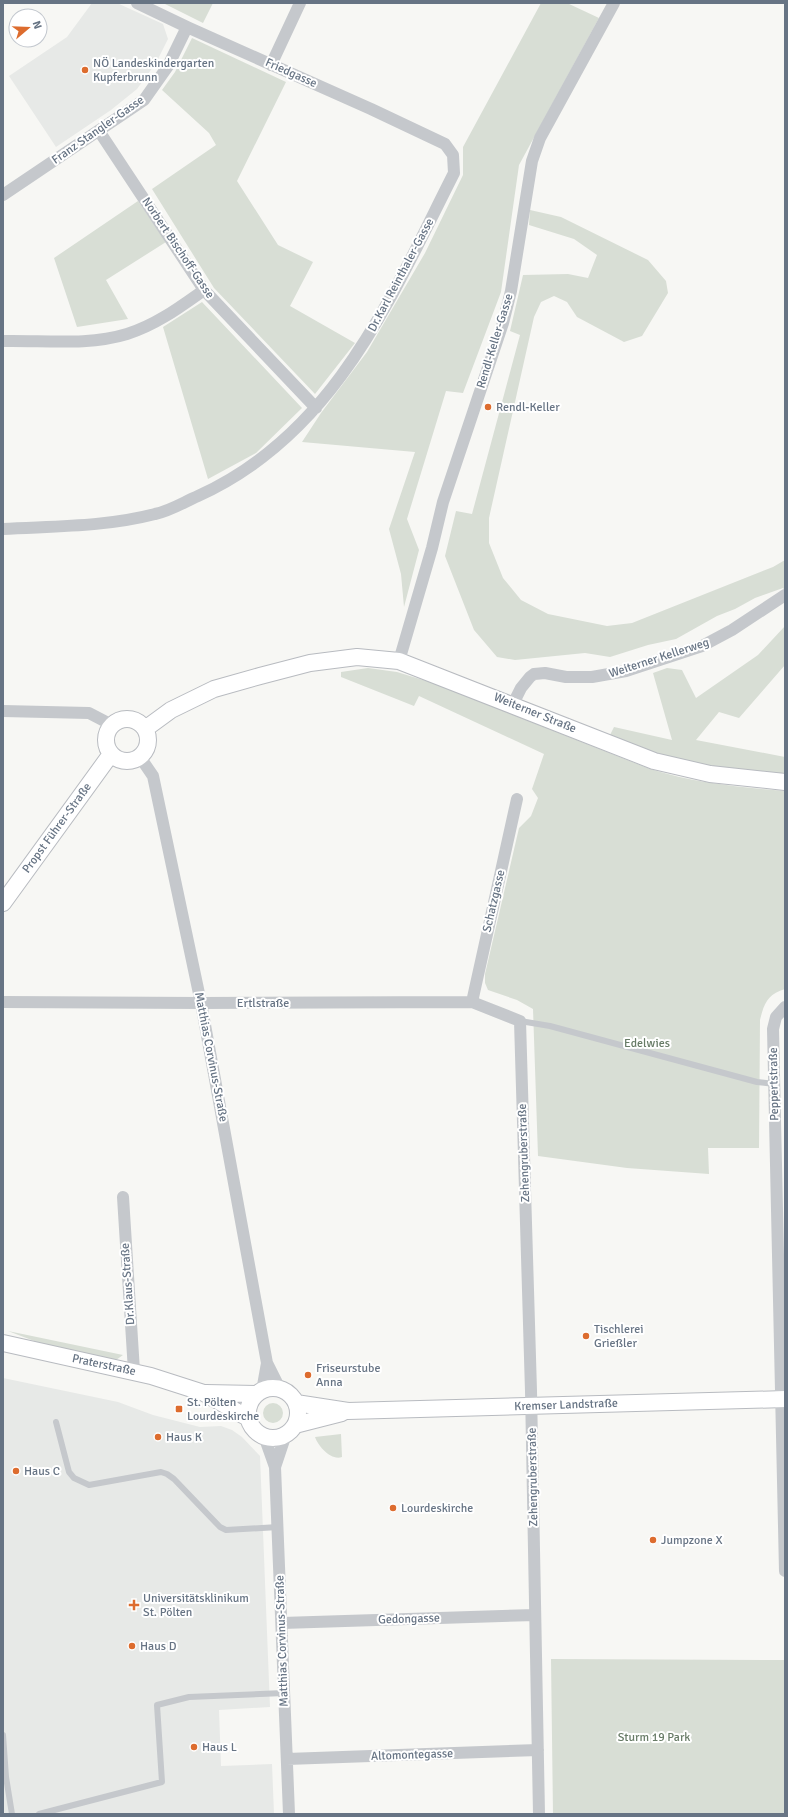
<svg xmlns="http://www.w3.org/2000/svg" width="788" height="1817" viewBox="0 0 788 1817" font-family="Signika,sans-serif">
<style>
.built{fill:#e7e9e7}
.green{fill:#d8ded5}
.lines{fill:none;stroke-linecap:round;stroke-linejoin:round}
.secondary-casing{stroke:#b8bbc0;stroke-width:18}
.lane{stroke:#c5c8cc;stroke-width:6}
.street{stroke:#c5c8cc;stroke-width:12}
.secondary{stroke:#fff;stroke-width:16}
.poi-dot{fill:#dd6c2e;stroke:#fff;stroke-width:1.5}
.labels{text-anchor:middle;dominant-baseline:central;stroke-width:4;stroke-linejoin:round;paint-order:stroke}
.poi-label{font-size:12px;fill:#677484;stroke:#fff;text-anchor:start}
.street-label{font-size:12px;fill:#677484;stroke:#fff}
.park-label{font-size:12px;fill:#677b66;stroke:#fff}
</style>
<rect width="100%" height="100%" fill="#f7f7f4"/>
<path class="built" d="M92,3H117L163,24L168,39L156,63L137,89L111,110L56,147L9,76L67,37Z
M3,1378L118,1402L153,1415L200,1427L221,1426L232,1430L242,1437L260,1456L270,1707L219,1710L221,1766L272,1764L274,1814H3Z"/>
<path class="green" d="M163,3H213L203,23Z
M541,3H567L599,18L519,165L501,292L463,393L446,391L407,519L419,550L404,607L401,574L389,529L415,452L302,442L321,413L367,352L425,253L463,175V147Z
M192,38L286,82L237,181L278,245L313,262L290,306L355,343L315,394L214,288L152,189L216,145L209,133L162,90L175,72Z
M138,201L166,242L106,280L128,319L77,327L54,258Z
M530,210L561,217L648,260L666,281L668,293L642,336L624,342L577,317L567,302L554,296L541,302L534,317L489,518V543L503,578L521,600L548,614L607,626L632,623L773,567L785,560V591L783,588L755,598L735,609L717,616L676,639L648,645L610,657L585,653L515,660L497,657L474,630L445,556L456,511L472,514L520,335L510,331L523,275L568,274L588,278L597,255L574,239L529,225Z
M202,302L302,408L256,453L208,479L163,327Z
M785,626V665L739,718L719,712L696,740L785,757V775L711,767L657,754L610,735L614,727L672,740L653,673L667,668L682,670L696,698L758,655Z
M368,668L397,672L433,683L650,769C695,783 739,787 785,791V989C768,994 764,1003 760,1020L759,1148H708L709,1174L627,1168L538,1156L533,1009L517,1000L488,990L485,983V974L519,828L531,816L538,798L532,789L544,754L419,696L414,706L341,677V672Z
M8,1331L123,1355L116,1360L42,1344Z
M263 1413a10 10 0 1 1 20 0a10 10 0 1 1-20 0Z
M341,1434L342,1457C331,1461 318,1446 315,1437Z
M551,1659L785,1660V1814H553Z"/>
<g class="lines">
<g class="secondary-casing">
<path id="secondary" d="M106 740a21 21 0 1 1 42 0a21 21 0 1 1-42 0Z
M145,729L171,710L214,689L260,676L310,663L357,657L399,661L654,761L710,774L785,782
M3,903L111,754
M3,1343L151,1376L204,1393L248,1418
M248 1413a25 25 0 1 1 50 0a25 25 0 1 1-50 0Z
M206,1393L257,1394
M296,1403L348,1411L785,1399
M295,1425L342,1413"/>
</g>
<path class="lane" d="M520,1021L550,1026L757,1082L774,1084
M56,1422L69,1472L74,1478L89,1485L161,1472L167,1474L174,1479L220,1527L226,1530L278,1527
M3,1735L6,1777L12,1814
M39,1814L162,1782L157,1705L189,1697L284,1693"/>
<path class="street" d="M271,65L300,3
M99,131L204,290L316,408
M3,195L144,100L168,66L187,27
M3,341C43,340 88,346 127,334C156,325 180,307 204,290
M3,529C54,526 105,527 155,514C170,511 184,502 198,496C335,434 390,299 454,173L453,155L445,144L371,109L187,27L137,3
M399,661L432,548L443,502L503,323L511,291L532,161L540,138L614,3
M513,704L521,688L530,677L534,674L545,673L566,677H592L626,671L702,646L732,630L785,595
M3,711L89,713L112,725
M140,757L153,776L201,1003L267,1363L280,1389
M3,1002L201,1003L472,1002L520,1021L531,1391L539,1814
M472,1002L517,799
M785,1007L776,1017L773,1029L785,1571
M123,1197L134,1371
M262,1391L267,1363
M264,1436L275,1467L289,1814
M275,1467L286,1434
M282,1623L535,1615
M287,1759L538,1750"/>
<use href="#secondary" class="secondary"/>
</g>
<g class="poi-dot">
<circle cx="85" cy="70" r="4"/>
<circle cx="488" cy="407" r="4"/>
<circle cx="586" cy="1336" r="4"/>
<circle cx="308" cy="1375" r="4"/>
<rect x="175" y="1405" width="8" height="8" rx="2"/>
<circle cx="158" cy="1437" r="4"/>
<circle cx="16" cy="1471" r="4"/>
<circle cx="393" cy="1508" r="4"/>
<circle cx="653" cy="1540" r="4"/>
<path d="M132 1599h4v4h4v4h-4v4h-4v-4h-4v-4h4z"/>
<circle cx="132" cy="1646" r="4"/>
<circle cx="194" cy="1747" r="4"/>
</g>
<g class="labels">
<g class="poi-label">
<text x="93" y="63">NÖ Landeskindergarten<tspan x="93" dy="14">Kupferbrunn</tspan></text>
<text x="496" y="407">Rendl-Keller</text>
<text x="594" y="1329">Tischlerei<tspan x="594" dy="14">Grießler</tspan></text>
<text x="316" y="1368">Friseurstube<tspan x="316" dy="14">Anna</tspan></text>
<text x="187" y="1402">St. Pölten<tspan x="187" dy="14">Lourdeskirche</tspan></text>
<text x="166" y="1437">Haus K</text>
<text x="24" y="1471">Haus C</text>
<text x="401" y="1508">Lourdeskirche</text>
<text x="661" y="1540">Jumpzone X</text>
<text x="143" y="1598">Universitätsklinikum<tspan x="143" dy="14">St. Pölten</tspan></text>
<text x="140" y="1646">Haus D</text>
<text x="202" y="1747">Haus L</text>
</g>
<g class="street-label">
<text transform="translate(291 73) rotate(24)">Friedgasse</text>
<text transform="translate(98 130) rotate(-35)">Franz Stangler-Gasse</text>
<text transform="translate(178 248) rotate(56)">Norbert Bischoff-Gasse</text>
<text transform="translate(401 275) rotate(-62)">Dr.Karl Reinthaler-Gasse</text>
<text transform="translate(495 341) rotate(-73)">Rendl-Keller-Gasse</text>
<text transform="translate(659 658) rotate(-18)">Weiterner Kellerweg</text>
<text transform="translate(535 713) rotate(22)">Weiterner Straße</text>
<text transform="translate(57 828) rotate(-54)">Propst Führer-Straße</text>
<text transform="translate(494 901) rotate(-77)">Schatzgasse</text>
<text x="263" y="1003">Ertlstraße</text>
<text transform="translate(211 1057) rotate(79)">Matthias Corvinus-Straße</text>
<text transform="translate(774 1084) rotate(-91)">Peppertstraße</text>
<text transform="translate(524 1153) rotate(-92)">Zehengruberstraße</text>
<text transform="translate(128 1284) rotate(-94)">Dr.Klaus-Straße</text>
<text transform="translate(104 1365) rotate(12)">Praterstraße</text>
<text transform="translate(566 1405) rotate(-2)">Kremser Landstraße</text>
<text transform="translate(533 1477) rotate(-91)">Zehengruberstraße</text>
<text transform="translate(409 1619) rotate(-2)">Gedongasse</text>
<text transform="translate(282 1641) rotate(-92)">Matthias Corvinus-Straße</text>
<text transform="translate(412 1755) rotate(-2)">Altomontegasse</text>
</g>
<g class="park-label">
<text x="647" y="1043">Edelwies</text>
<text x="654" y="1737">Sturm 19 Park</text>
</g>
</g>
<rect width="788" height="1817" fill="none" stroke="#677484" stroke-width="8"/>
<g transform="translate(28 28) rotate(71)"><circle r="19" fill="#ffffff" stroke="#c2c7ce"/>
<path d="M0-3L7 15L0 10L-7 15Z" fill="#dd6c2e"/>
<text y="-6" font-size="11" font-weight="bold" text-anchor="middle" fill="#677484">N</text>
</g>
</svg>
